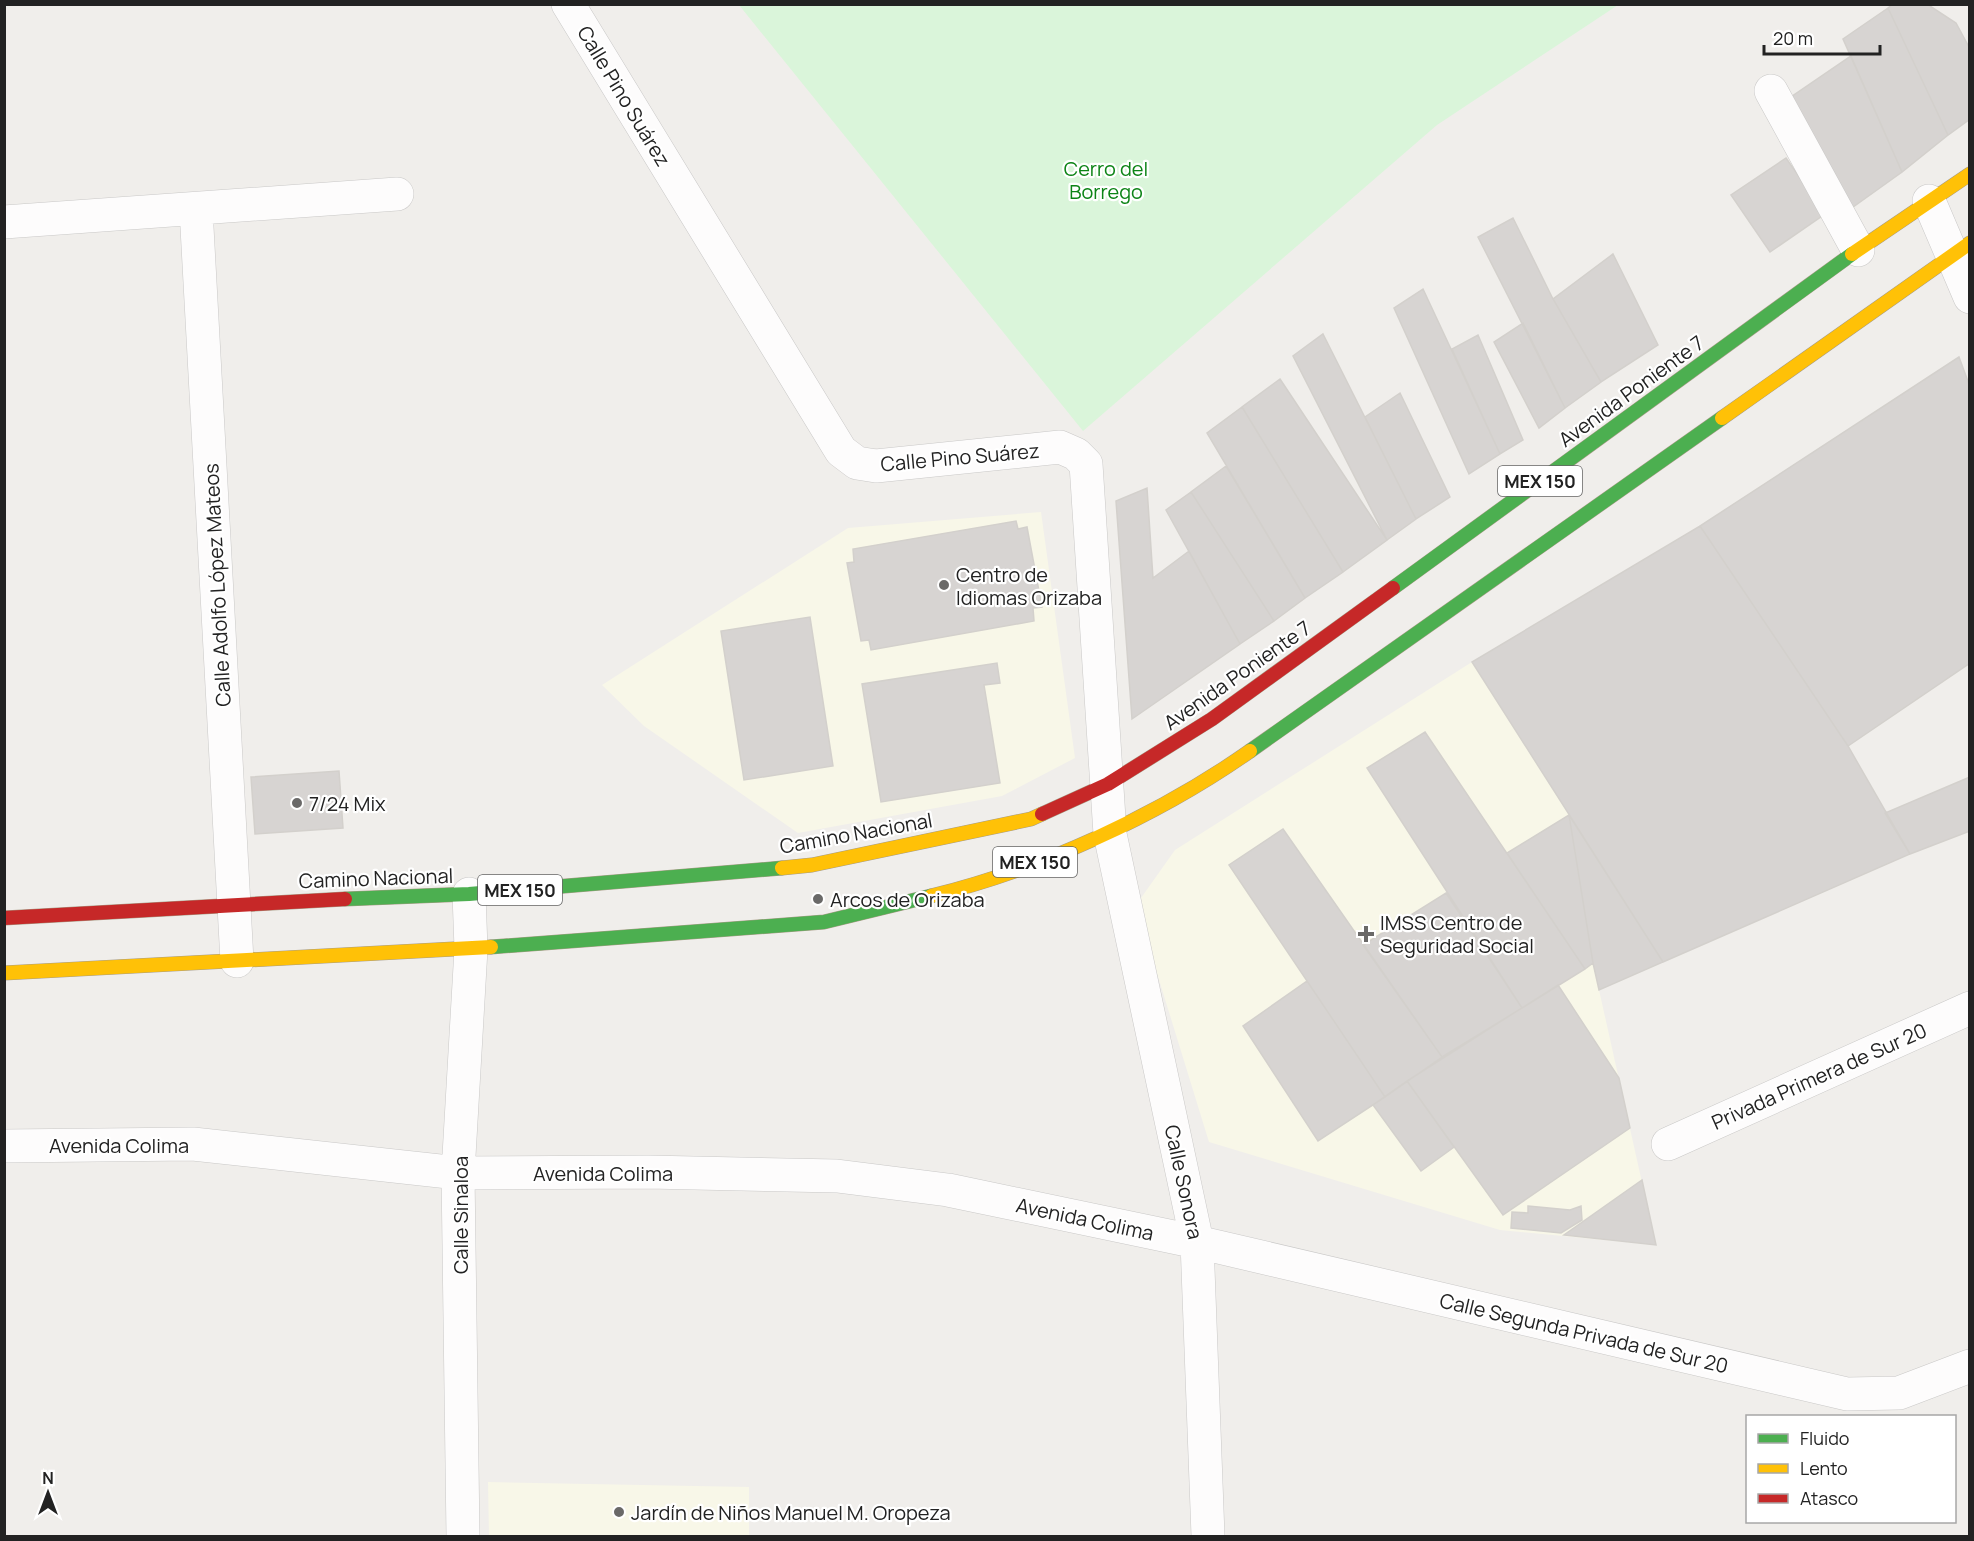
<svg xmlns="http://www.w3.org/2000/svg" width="1974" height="1541" viewBox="0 0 1974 1541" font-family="Manrope,sans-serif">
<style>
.education{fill:#f8f7e8}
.park{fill:#daf5da}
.building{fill:#d7d4d2;stroke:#d3d0cc;stroke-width:1.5}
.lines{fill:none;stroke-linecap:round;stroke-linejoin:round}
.street-casing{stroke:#c9c8c7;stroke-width:34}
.fast-casing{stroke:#a79c86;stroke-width:15}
.slow-casing{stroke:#a79c86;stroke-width:15}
.jam-casing{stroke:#a79c86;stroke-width:15}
.street{stroke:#fdfcfc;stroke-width:33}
.fast{stroke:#4caf50;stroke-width:14}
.slow{stroke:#ffc107;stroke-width:14}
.jam{stroke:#c62828;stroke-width:14}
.poi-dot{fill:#6a6968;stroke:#fff;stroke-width:2}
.labels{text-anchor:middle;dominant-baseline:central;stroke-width:4.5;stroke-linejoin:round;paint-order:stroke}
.shield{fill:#fff;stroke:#646464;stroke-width:1.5}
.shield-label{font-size:18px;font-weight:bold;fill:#222}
.street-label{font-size:20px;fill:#222;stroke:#fff}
.park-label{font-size:20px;fill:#0c8416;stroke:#fff}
.poi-label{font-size:20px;fill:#222;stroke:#fff;text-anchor:start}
</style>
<rect width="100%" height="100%" fill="#f0eeeb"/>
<path class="education" d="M1041,512L1075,758L1002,796L798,833L644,726L602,685L848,528Z
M1472,662L1569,815L1593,963L1656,1245L1500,1230L1209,1142L1136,905L1175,850Z
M488,1482L749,1487V1536H489Z"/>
<path class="park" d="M739,5H1618L1437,125L1083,431Z"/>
<path class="building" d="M1893,4H1927L1956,23L1970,49V119L1948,135L1888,8Z
M1888,8L1948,135L1902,172L1843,39Z
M1851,56L1902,172L1849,210L1785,101Z
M1786,158L1825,214L1770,252L1731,195Z
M1513,218L1553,299L1601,382L1565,408L1478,237Z
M1613,254L1658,345L1601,382L1553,299Z
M1423,289L1500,454L1469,474L1394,308Z
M1523,323L1565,408L1539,428L1494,342Z
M1323,334L1416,519L1387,540L1293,356Z
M1478,335L1523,440L1500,454L1452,349Z
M1959,357L1970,387V663L1848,746L1700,526Z
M1280,379L1387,540L1343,572L1242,407Z
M1400,393L1450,497L1416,519L1365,417Z
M1242,407L1343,572L1305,598L1207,433Z
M1226,466L1305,598L1274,621L1191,492Z
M1147,488L1153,578L1189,551L1240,644L1132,719L1116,501Z
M1191,492L1274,621L1240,644L1166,510Z
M1016,521L1018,529L1027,527L1042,607L1033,608L1034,621L871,650L869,640L861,641L847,563L854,562L853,549Z
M1700,526L1848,746L1910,854L1663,962L1472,662Z
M810,617L833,766L744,780L721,631Z
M997,663L1000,683L984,685L1000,783L881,802L862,684Z
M1425,732L1585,969L1522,1008L1367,768Z
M339,771L343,828L255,834L251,777Z
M1970,777V831L1910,854L1885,813Z
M1569,815L1593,963L1585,969L1507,853Z
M1569,815L1663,962L1599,990L1593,963Z
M1283,829L1442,1057L1385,1097L1229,865Z
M1446,893L1522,1008L1442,1057L1363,945Z
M1307,981L1385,1097L1318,1141L1243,1026Z
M1558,985L1619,1078L1630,1128L1503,1215L1407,1081Z
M1407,1081L1454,1147L1421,1171L1373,1105Z
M1642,1180L1656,1245L1564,1235Z
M1528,1206L1570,1210L1581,1206L1582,1220L1561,1233L1511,1228L1512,1212L1528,1213Z"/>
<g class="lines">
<g class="street-casing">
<path id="street" d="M568,4L841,451L857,463L876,466L1060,447L1076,454L1086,464L1110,834L1197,1242L1208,1536
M1771,91L1858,250
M1929,201L1970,297
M196,209L237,961
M4,222L397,194
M1668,1144L1970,1008
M4,1146L193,1144L458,1173L648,1172L837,1176L948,1190L1197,1242L1847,1394L1899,1393L1970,1366
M463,1536L458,1173L471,949L469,894"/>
</g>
<g class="fast-casing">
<path id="fast" d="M1393,588L1852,254
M1250,751L1722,418
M345,899L469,894L782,868
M491,947L824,922L931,896"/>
</g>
<g class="slow-casing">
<path id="slow" d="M1852,254L1970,174
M1722,418L1970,243
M782,868L812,865L1031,819L1042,814
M931,896C1039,870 1159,815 1250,751
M4,973L491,947"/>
</g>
<g class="jam-casing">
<path id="jam" d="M1042,814L1108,784L1212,719L1393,588
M4,918L345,899"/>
</g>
<use href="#street" class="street"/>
<use href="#fast" class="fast"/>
<use href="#slow" class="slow"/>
<use href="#jam" class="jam"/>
</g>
<g class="poi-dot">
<circle cx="944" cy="585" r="6"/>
<circle cx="297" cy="803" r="6"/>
<circle cx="818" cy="899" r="6"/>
<path d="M1363 925h6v6h6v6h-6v6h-6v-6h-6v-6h6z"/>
<circle cx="619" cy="1512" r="6"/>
</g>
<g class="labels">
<g class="shield">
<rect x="1498" y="466" width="84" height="30" rx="4.5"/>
<rect x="993" y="847" width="84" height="30" rx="4.5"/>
<rect x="478" y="875" width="84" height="30" rx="4.5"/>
</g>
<g class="shield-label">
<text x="1540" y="481">MEX 150</text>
<text x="1035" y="862">MEX 150</text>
<text x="520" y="890">MEX 150</text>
</g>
<g class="street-label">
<text transform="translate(624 96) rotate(59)">Calle Pino Suárez</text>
<text transform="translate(1631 391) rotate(-36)">Avenida Poniente 7</text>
<text transform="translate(960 457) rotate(-5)">Calle Pino Suárez</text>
<text transform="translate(217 585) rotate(-93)">Calle Adolfo López Mateos</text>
<text transform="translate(1237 675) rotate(-35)">Avenida Poniente 7</text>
<text transform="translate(856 833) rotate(-10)">Camino Nacional</text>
<text transform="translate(376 878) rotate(-2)">Camino Nacional</text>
<text transform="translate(1819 1076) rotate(-24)">Privada Primera de Sur 20</text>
<text x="119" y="1145">Avenida Colima</text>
<text x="603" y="1173">Avenida Colima</text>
<text transform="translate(1184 1182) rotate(78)">Calle Sonora</text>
<text transform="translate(460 1215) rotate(-90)">Calle Sinaloa</text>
<text transform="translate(1085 1219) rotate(12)">Avenida Colima</text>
<text transform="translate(1584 1333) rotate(13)">Calle Segunda Privada de Sur 20</text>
</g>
<g class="park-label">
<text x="1106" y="168">Cerro del<tspan x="1106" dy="23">Borrego</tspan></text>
</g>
<g class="poi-label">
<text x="956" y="574">Centro de<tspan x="956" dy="23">Idiomas Orizaba</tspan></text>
<text x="309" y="803">7/24 Mix</text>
<text x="830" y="899">Arcos de Orizaba</text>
<text x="1380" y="922">IMSS Centro de<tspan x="1380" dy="23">Seguridad Social</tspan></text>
<text x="631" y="1512">Jardín de Niños Manuel M. Oropeza</text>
</g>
</g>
<rect width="1974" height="1541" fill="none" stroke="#222222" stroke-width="12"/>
<rect x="1746" y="1415" width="210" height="108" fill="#ffffff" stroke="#a7a7a7" stroke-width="1.5"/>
<rect x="1758" y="1434" width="30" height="9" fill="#4caf50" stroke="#a7a7a7" stroke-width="1.5"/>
<text x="1800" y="1445" font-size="18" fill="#222222">Fluido</text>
<rect x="1758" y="1464" width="30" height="9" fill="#ffc107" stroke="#a7a7a7" stroke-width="1.5"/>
<text x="1800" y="1475" font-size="18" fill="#222222">Lento</text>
<rect x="1758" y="1494" width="30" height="9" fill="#c62828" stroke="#a7a7a7" stroke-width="1.5"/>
<text x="1800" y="1505" font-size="18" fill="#222222">Atasco</text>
<g transform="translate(48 1493)" stroke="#ffffff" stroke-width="4.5" paint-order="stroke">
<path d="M0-4.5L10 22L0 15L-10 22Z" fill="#222222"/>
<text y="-9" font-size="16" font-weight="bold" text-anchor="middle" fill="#222222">N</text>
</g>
<path d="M1764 45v9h116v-9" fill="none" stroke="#222222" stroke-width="3"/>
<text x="1773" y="45" font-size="18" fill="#222222" stroke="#ffffff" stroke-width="4.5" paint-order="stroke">20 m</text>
</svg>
